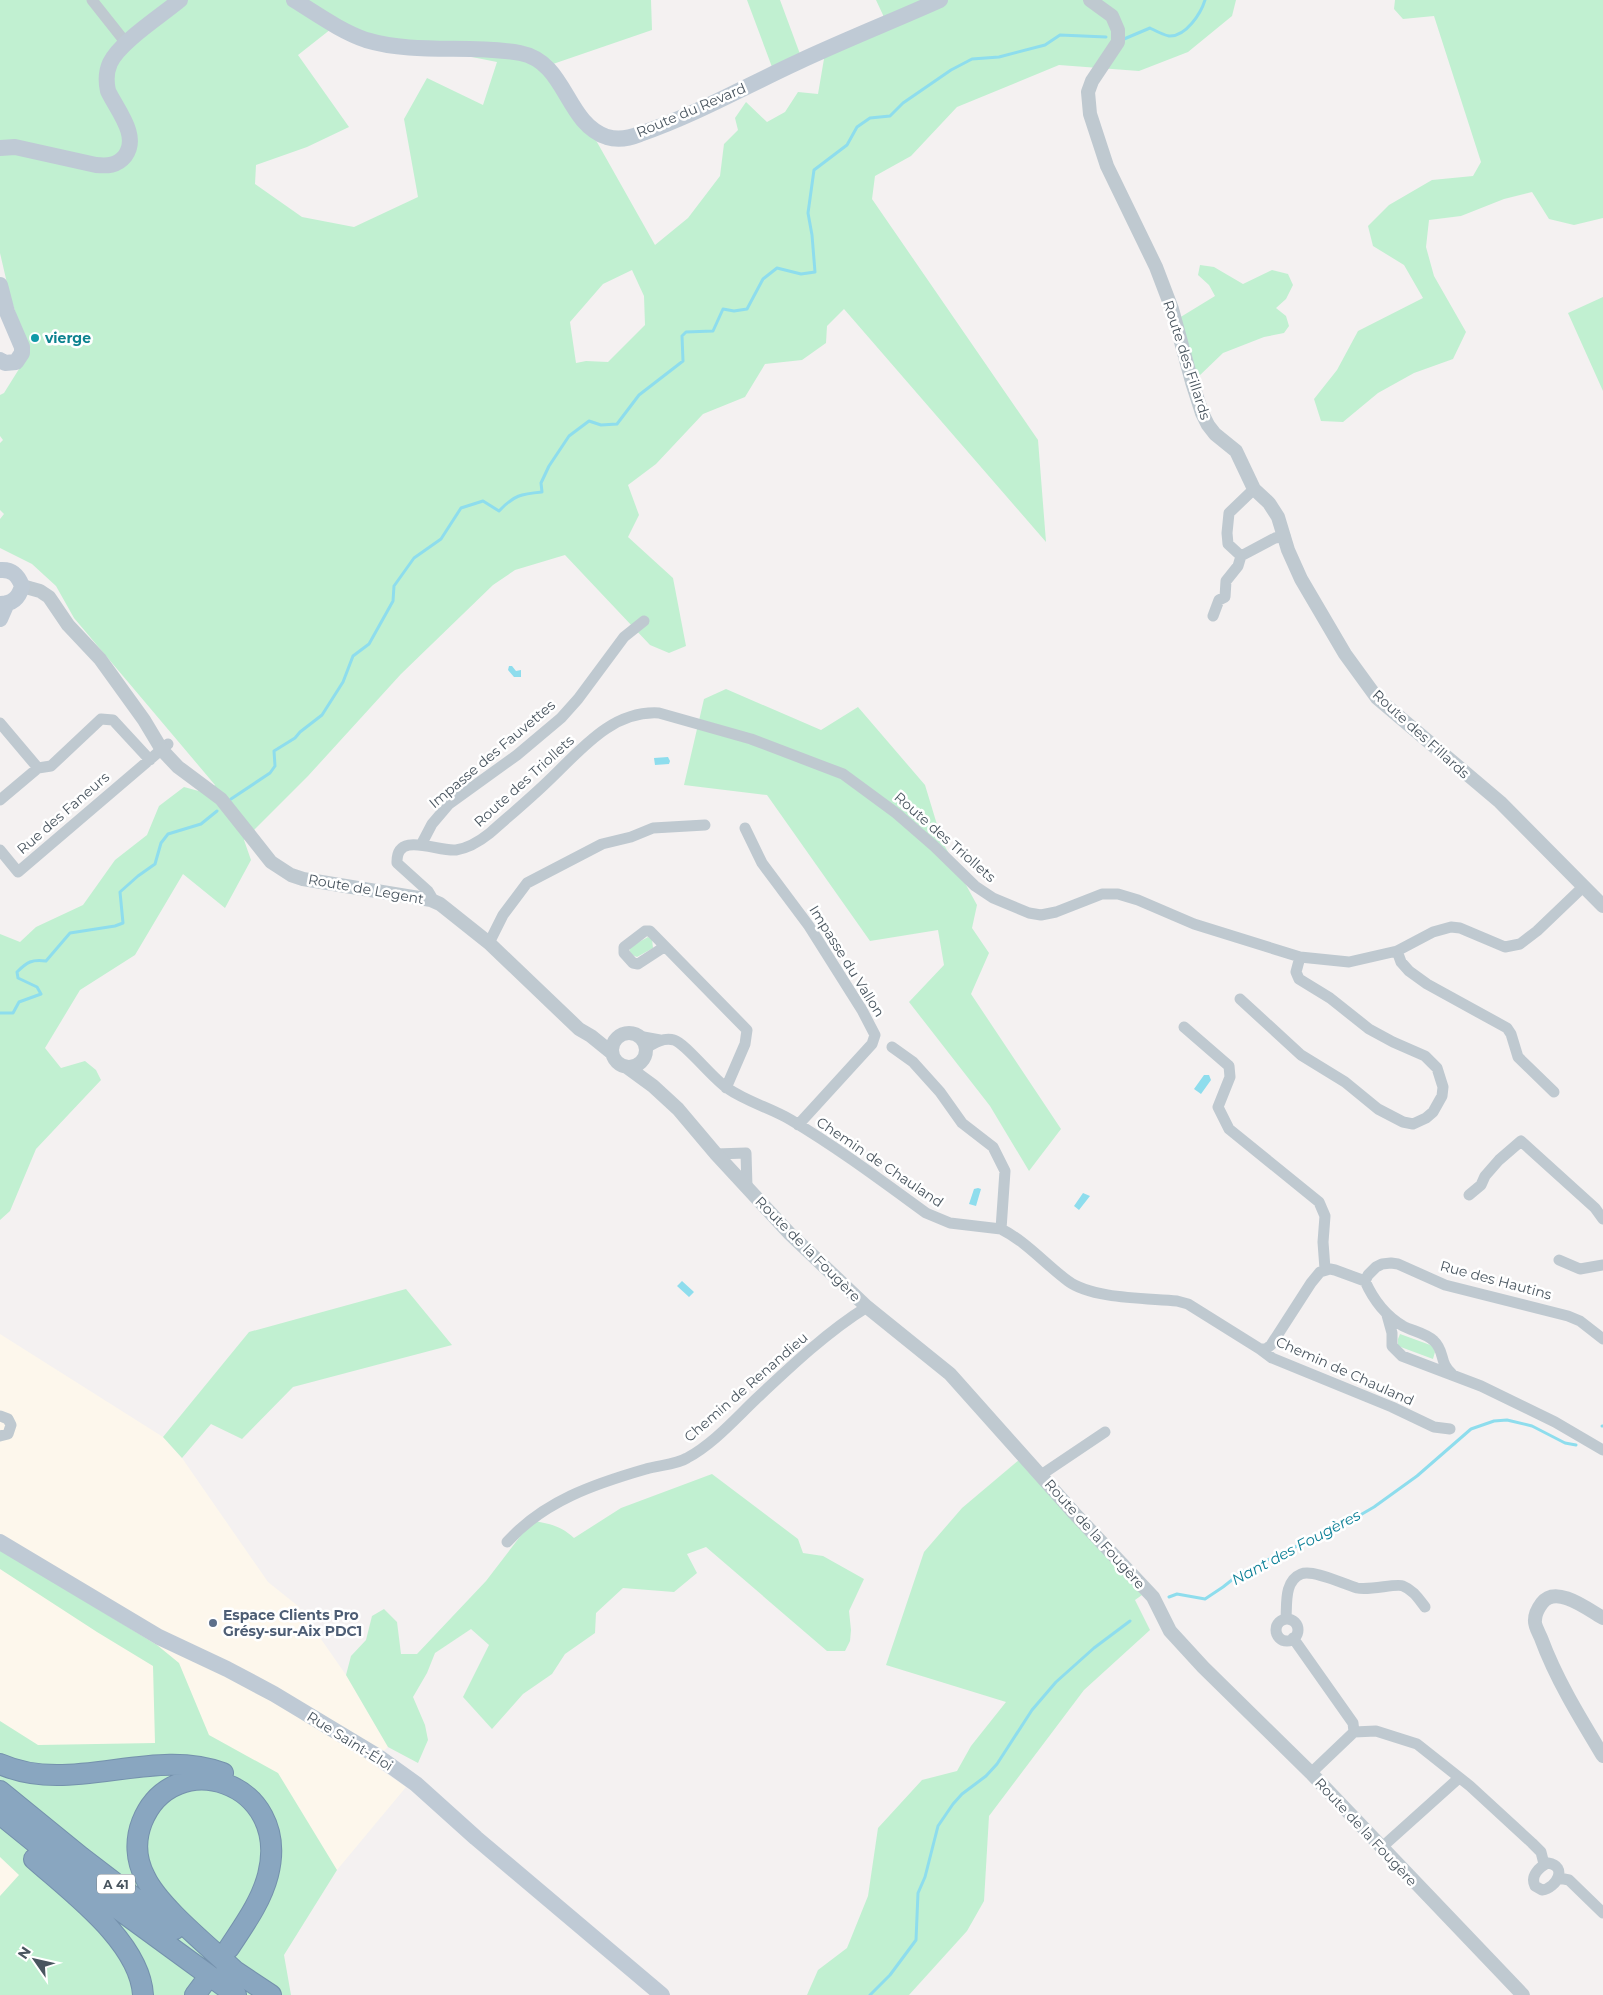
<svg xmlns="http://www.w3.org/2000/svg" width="1603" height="1995" viewBox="0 0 1603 1995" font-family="Montserrat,sans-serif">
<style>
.commercial{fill:#fdf7ec}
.green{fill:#c1f0d1;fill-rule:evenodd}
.water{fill:#8edded}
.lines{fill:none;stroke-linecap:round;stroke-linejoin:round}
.stream{stroke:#8edded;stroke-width:3}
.motorway-casing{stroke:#7491ac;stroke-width:22}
.minor{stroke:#bfc9d0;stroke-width:11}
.tertiary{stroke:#bfc9d0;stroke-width:14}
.secondary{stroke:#bfcad5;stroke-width:16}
.motorway{stroke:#89a6c0;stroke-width:20}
.culture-dot{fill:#0f9aa8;stroke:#fff;stroke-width:2}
.service-dot{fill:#5c6f8a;stroke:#fff;stroke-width:2}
.labels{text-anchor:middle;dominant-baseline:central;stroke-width:5;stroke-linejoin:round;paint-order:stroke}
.shield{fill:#fff;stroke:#80888f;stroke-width:1}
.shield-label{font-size:12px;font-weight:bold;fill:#49555f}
.street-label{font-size:14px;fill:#49555f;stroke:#fff}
.culture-label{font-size:14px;font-weight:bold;fill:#0d838f;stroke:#fff;text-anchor:start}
.service-label{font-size:14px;font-weight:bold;fill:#4e5e75;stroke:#fff;text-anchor:start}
.water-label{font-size:15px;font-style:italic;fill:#0d8097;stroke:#fff}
</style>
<rect width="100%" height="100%" fill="#f4f1f1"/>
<path class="commercial" d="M0,1334L163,1437L182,1458L268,1582L298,1606L346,1675L388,1747L371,1763L406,1787L337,1870L0,1995Z"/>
<path class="green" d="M0,0H651L652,30L553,64L655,245L688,218L720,176L724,144L738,130L735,118L746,102L767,122L785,112L798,92L818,94L825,53L885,27L883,15L876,0H1236L1232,16L1188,52L1139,71L1059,65L957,107L911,156L875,176L872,199L1038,440L1046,542L844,309L827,326L826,343L802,360L765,364L745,397L703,414L656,464L628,485L639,515L628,537L673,578L686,646L669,653L650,645L565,555L515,570L493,585L401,674L308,776L244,840L251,860L225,908L183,874L135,955L80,990L45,1048L61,1068L85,1061L96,1070L101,1080L36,1149L10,1211L0,1220V934L20,942L36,927L83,905L115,860L147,835L159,806L184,787L206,793L215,785L74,618L56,586L32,564L0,548V519L4,514L0,510V443L3,440L0,436V395L4,393L29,353L10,296L0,253ZM331,29L497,62L483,105L427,78L404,119L418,197L354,227L302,217L255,184L256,165L307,147L349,127L298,55ZM632,270L644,296L645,325L608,362L586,361L576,363L570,322L603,284Z
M747,0H780L800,54L772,67Z
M1395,0H1603V218L1574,225L1549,219L1532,192L1504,199L1461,216L1429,220L1426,247L1434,276L1466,332L1453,359L1414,373L1378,393L1343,422L1321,421L1314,399L1337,370L1358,331L1423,298L1404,265L1373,246L1368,226L1389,205L1432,180L1473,176L1481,162L1434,16L1403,19L1394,9Z
M1200,265L1214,267L1243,284L1272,270L1288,274L1293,285L1286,299L1276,308L1286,316L1289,326L1284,333L1264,337L1223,353L1198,377L1179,318L1215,296L1209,285L1198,275Z
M1603,297V391L1568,313Z
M726,689L821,730L858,707L925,785L942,841L977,905L972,928L989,953L971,994L1061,1129L1029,1171L990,1106L909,1002L944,965L938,930L870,941L767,795L684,785L704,699Z
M648,937L652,939L653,948L637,957C631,955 629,953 630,947Z
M406,1289L452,1345L293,1387L242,1439L211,1424L182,1458L163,1437L249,1332Z
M1400,1334L1433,1346L1435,1352L1433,1359L1398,1346V1339Z
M1019,1460L1142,1595L1135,1600L1150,1630L1084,1690L989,1816L984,1901L967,1931L909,1995H807L818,1970L847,1948L868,1896L878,1828L922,1780L957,1771L971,1746L1006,1702L886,1665L924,1552L962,1508Z
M712,1474L798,1539L803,1553L823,1556L864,1579L849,1611L851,1630L850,1641L845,1651H827L706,1547L687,1554L697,1573L674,1592L623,1588L596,1613L595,1633L565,1654L552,1674L523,1694L492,1729L463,1697L489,1645L471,1629L435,1653L427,1673L413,1697L425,1725L428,1740L418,1763L388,1747L346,1675L351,1656L366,1640L372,1616L384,1609L397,1622L401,1654H417L486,1581L532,1521C549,1523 561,1526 574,1538L621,1508Z
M0,1549L157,1645L179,1663L209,1735L278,1773L337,1870L284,1955L291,1995H0V1896L19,1875L0,1857V1721L38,1745L155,1743L153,1666L97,1632L0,1569Z"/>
<path class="water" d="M509,666H512L516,671L521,670V677H514L508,670Z
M668,757L670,761L669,764L655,765L654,758Z
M1204,1075H1209L1211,1080L1201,1094L1194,1089Z
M978,1188L981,1189L976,1206L969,1204L974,1189Z
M1083,1193L1090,1196L1079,1210L1074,1206Z
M682,1281L694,1292L689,1297L677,1286Z"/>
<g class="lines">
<path class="stream" d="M1124,39L1150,28C1156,31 1163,35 1169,36C1186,37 1201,13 1205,0
M231,799L270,773L275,766L274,751L295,738L300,732L322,715L343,682L353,656L369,644L393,601L394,586L414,558L441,539L461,508L483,501L499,511C514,495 521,494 542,492L541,483L549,466L569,436L589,421L601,425L617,424L639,395L683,361L682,336L686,332L713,331L723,309L734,311L747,309L763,279L777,268L801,274L815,272L812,235L808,213L814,170L847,145L857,127L870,118L890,116L903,103L951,70L972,59L999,57L1045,45L1060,35L1106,37
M0,1013H13L19,1002L41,994L37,987L18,978L17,972C27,962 32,959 46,961L70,933L115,926L123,923L120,892L138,876L155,864L161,843L168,834L201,824L217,811
M1602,1426H1603
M1169,1597L1177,1594L1205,1599L1223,1587L1242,1572L1350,1521L1374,1507L1417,1476L1471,1429L1494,1421L1507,1420L1532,1426L1565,1443L1576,1445
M870,1995L890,1975L916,1940L918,1893L925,1877L938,1826L953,1804L962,1794L986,1776L997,1764L1032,1710L1056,1682L1094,1648L1130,1621"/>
<g class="motorway-casing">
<path id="motorway" d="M0,1764C72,1796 151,1746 223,1773
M0,1791L81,1857L175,1929
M0,1814L106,1900L236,1995
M34,1859C71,1892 140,1942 143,1995
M229,1948C244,1925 261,1902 268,1875C292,1781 173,1744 142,1822C135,1840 136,1860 145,1877C159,1907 211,1948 236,1972
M226,1965L271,1995
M195,1995L204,1983"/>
</g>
<path class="minor" d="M92,0L126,43
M1254,489L1229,513L1227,533L1228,544L1241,556L1275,538L1285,536
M1213,616L1219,600L1225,597L1226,581L1238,566L1241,556
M0,723L38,768L0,800
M38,768L51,766L101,719L113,720L150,760
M745,828L762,863L809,926L862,1010L875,1035L872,1044L798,1125
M421,845L432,824L449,804L517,755L561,718L578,699L624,637L644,621
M0,850L18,872L168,744
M431,900V896L428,891L397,863C396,830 437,852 456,850C469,848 480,841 490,833C508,817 526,802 544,785C577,755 609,710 659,713L751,739L843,774L896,813L934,846L975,886L993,898L1029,913L1041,915L1056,912L1102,894H1118L1138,900L1194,924L1300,957L1349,962L1397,951L1433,932L1451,927L1460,928L1505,947L1520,944L1537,931L1583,887
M489,943L503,915L527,883L602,844L631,837L653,828L705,825
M664,947L638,964L633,963L624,953V947L645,931H650L747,1030L745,1044L726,1088
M1397,951L1401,962L1409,971L1427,984L1507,1028L1511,1034L1518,1057L1554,1092
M1240,999L1301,1055L1345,1082L1378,1109L1403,1122L1413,1124L1426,1118L1433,1112L1442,1096L1443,1087L1437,1068L1425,1056L1393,1042L1369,1029L1330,998L1299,979L1296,972L1300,957
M1184,1027L1229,1066L1230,1077L1218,1107L1229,1129L1319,1202L1325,1216L1323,1242L1325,1269
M638,1036L660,1040
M892,1047L913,1062L940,1092L962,1123L993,1147L1005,1171L1001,1229
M646,1048C654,1043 664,1037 674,1040C685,1043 713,1079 727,1088C747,1102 771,1108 791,1120C838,1148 882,1181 926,1213L950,1223L1001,1229C1027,1242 1045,1264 1068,1281C1092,1299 1147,1298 1177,1301L1188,1304L1260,1349L1272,1358L1392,1407L1434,1427L1450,1429
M716,1154L746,1153L747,1187
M1469,1195L1481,1185L1485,1176L1499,1160L1521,1141L1595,1208L1603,1219
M1559,1260L1580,1269L1603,1265
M1365,1281L1368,1275L1376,1267L1382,1264L1391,1263L1398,1264L1445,1285L1568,1316L1580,1321L1603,1339
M1365,1281C1373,1299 1386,1316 1403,1326C1412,1331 1426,1333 1434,1341C1445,1351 1439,1363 1452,1374
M1387,1315L1392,1333V1346L1402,1356L1481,1386L1555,1422L1603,1450
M1260,1349H1266L1271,1345L1311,1283L1320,1272L1330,1269L1335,1270L1365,1281
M0,1416L8,1419L11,1425L8,1434L0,1436
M1041,1475L1105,1432
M507,1542C544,1501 594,1484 646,1469C658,1465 676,1465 687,1458C713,1444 734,1420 756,1399C790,1367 828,1331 867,1307
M1286,1619C1287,1604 1284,1581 1301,1574C1313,1569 1343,1584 1357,1588C1370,1591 1396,1583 1403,1586C1413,1590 1418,1598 1425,1607
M1276 1630a11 11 0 1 1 22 0a11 11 0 1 1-22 0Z
M1293,1638L1353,1723L1354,1732
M1354,1732L1376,1731L1417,1744L1470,1786L1532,1843L1541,1852L1544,1864
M1311,1773L1354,1732
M1381,1848L1459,1778
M1548,1863C1568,1866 1557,1888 1542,1890L1535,1886C1530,1876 1539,1867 1548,1863Z
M1559,1878L1569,1880L1603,1913"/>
<path class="tertiary" d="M1090,0L1112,16L1118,30V42L1092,81L1088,92L1090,114L1107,166L1156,267L1172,309L1192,382L1202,413L1208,425L1215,434L1236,451L1254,489L1269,503L1278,517L1288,550L1301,579L1345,654L1377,698L1500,802L1603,906
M22,586L40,591L49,597L68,625L100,659L144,720L162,750L178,767L221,799L271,862L291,875L303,879L431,900L440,904L489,943L579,1029L591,1036L612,1053
M612 1050a17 17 0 1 1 34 0a17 17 0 1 1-34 0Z
M627,1067L653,1086L678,1109L716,1154L790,1234L867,1307L950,1374L1074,1513L1153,1597L1170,1631L1203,1667L1311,1773L1523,1995
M1603,1618C1589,1610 1556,1584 1542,1603C1539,1607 1535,1614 1535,1620C1534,1625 1539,1633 1541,1638C1556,1679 1580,1718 1603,1756"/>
<path class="secondary" d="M294,0C317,14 340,31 366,40C416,55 470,44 520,53C567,62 565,123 607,137C617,140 630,138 640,134C695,115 746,86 798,62C845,40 893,21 940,0
M0,148L15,147L96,165C107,166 117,166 125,156C140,136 117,110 108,91C106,82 106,72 110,63C120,42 161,16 180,0
M0,285L7,312L22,347V353L16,362L5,363L0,360
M0,570C12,569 18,575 22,586C19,598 12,604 0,604
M0,619L7,603
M0,1542L159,1637L227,1669L274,1694L377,1756L416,1784L476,1838L662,1995"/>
<use href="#motorway" class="motorway"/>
</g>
<circle class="culture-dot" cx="35" cy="338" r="5"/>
<circle class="service-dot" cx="213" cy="1623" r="5"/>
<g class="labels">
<rect class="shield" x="97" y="1874.5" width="38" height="19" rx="4"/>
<g class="shield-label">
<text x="116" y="1884">A 41</text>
</g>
<g class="street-label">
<text transform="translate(691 110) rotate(-23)">Route du Revard</text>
<text transform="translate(1187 360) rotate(72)">Route des Fillards</text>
<text transform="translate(1421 734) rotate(42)">Route des Fillards</text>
<text transform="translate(492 754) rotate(-40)">Impasse des Fauvettes</text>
<text transform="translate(524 781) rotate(-42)">Route des Triollets</text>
<text transform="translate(63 813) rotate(-41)">Rue des Faneurs</text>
<text transform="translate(945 837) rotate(41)">Route des Triollets</text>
<text transform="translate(366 889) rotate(10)">Route de Legent</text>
<text transform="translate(847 961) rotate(58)">Impasse du Vallon</text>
<text transform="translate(880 1162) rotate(34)">Chemin de Chauland</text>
<text transform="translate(808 1249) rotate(45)">Route de la Fougère</text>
<text transform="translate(1496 1280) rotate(15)">Rue des Hautins</text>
<text transform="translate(1345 1371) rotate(24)">Chemin de Chauland</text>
<text transform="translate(746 1387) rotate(-41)">Chemin de Renandieu</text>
<text transform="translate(1095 1534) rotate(48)">Route de la Fougère</text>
<text transform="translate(350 1741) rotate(32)">Rue Saint-Éloi</text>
<text transform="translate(1366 1832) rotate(47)">Route de la Fougère</text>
</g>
<g class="culture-label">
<text x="45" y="338">vierge</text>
</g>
<g class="service-label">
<text x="223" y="1615">Espace Clients Pro<tspan x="223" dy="16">Grésy-sur-Aix PDC1</tspan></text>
</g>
<g class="water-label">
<text transform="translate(1296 1547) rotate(-28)">Nant des Fougères</text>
</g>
</g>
<g transform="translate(35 1960) rotate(304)" stroke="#ffffff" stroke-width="4" paint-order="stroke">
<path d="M0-4L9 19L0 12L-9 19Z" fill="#49555f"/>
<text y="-8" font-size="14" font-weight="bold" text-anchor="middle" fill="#49555f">N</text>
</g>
</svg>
